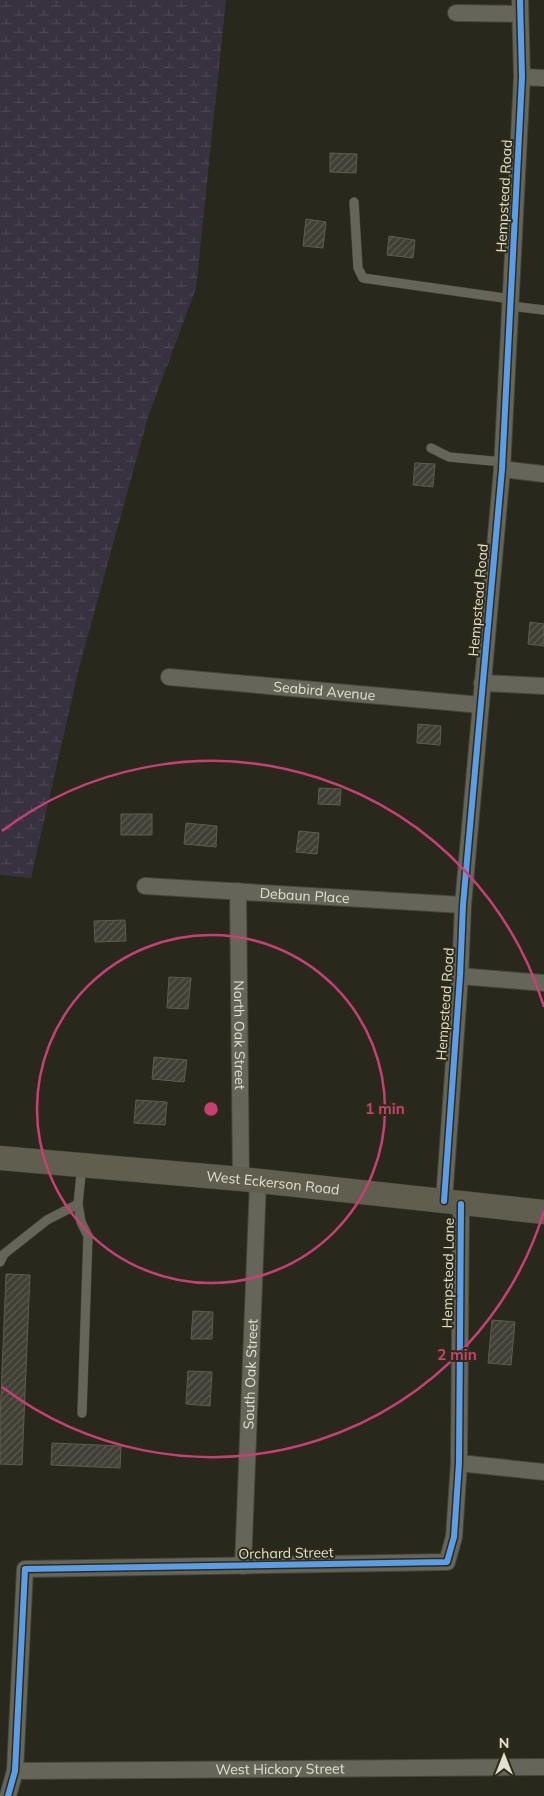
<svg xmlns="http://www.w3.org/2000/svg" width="544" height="1796" viewBox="0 0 544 1796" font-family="Mulish,sans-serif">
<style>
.wetland{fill:url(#wetland-marsh)}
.building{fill:url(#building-hatch);stroke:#5c5c51}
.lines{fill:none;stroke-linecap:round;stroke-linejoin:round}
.lane-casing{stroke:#46453a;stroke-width:10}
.street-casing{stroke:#46453a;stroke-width:18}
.secondary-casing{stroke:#46453a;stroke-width:25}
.lane{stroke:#666559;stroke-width:9}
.street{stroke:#666559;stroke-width:16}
.secondary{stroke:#5f5e4f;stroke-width:24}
.cycleway-casing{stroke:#2e2c17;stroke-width:9}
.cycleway{stroke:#5a9eea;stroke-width:6}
.ring{fill:none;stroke:#c84073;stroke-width:2.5}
.labels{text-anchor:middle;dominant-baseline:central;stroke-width:4;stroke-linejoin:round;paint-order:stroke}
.street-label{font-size:14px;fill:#e1e0d3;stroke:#2e2c17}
.centre{fill:#c84073;stroke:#2e2c17;stroke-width:2.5}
.ring-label{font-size:15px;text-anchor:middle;font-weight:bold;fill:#c84073;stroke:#2e2c17;stroke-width:4;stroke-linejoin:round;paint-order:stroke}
</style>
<defs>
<pattern id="wetland-marsh" width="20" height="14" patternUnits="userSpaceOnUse" patternTransform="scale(1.25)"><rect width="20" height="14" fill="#383240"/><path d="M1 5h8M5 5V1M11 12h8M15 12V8" fill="none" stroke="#4b4652"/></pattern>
<pattern id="building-hatch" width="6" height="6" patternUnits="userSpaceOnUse" patternTransform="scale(1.25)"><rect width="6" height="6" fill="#404036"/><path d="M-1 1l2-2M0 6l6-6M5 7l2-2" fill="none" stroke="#5b5b52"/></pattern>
</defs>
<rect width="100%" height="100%" fill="#29281c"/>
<path class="wetland" d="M0,0H226L196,288L148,417L79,668L31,878L0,875Z"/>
<path class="building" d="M330,153L357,154L356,173L330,172Z
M306,219L326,222L323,248L303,246Z
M389,236L415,240L413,258L387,255Z
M415,463L435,464L433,487L413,485Z
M530,622L544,624V646L528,644Z
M418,724L441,726L440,745L417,743Z
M319,788L341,789L340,805L318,804Z
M121,814H152V835H121Z
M186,823L217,826L216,847L184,844Z
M299,831L319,833L317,854L296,852Z
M125,920L126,941L95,942L94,921Z
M169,977L191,978L188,1009L167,1008Z
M154,1057L187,1060L184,1082L152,1079Z
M136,1100L167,1102L165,1125L134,1123Z
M6,1274L30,1275L22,1465L0,1464V1420Z
M193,1311L213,1312L212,1339H191Z
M492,1320L515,1322L511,1365L488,1363Z
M188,1371L212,1372L210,1406L186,1404Z
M52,1443L121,1446L120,1468L51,1465Z"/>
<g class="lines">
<g class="lane-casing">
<path id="lane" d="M354,202L358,268L363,278L511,299
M511,306L544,310
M431,448L449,457L503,462
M78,1204L81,1222L88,1236L82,1413
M0,1262L4,1254L47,1220L78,1204L82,1165"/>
</g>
<g class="street-casing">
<g id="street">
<path d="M456,13L520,14"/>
<path d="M522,77L544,78"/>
<path d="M502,469L544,474"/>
<path id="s1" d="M169,677L481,705"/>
<path d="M482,683L544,686"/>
<path id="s2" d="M145,886L463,905"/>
<path id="s3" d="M238,891L241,1179"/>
<path d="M460,976L544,983"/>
<path d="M444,1201L460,976L463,905L502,469L522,77L520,0"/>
<path d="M459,1463L544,1472"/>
<path id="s4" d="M243,1566L258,1181"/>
<path id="s5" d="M15,1771L544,1767"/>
<path d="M8,1796L15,1771L25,1569L447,1562L454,1537L459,1463L461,1204"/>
</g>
</g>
<g class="secondary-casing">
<g id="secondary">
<path id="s6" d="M0,1158L241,1179L544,1212"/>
</g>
</g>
<use href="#lane" class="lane"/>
<use href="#street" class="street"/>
<use href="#secondary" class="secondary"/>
<g class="cycleway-casing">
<path id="cycleway" d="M444,1201L460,976L463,905L502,469L522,77L520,0
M8,1796L15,1771L25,1569L447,1562L454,1537L459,1463L461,1204"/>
</g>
<use href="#cycleway" class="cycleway"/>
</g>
<g class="ring">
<circle cx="211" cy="1109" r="174"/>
<path d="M544 1211A348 348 0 0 1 2 1387M2 831A348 348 0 0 1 544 1007"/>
</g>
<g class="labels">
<g class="street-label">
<text transform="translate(504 196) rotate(-87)">Hempstead Road</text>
<text transform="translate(478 600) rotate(-85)">Hempstead Road</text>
<text stroke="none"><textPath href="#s1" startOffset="156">Seabird Avenue</textPath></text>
<text stroke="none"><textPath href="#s2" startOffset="160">Debaun Place</textPath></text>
<text transform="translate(445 1004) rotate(-86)">Hempstead Road</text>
<text stroke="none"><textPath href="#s3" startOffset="144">North Oak Street</textPath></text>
<text stroke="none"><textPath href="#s6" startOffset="274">West Eckerson Road</textPath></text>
<text transform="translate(448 1273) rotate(-89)">Hempstead Lane</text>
<text stroke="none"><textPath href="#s4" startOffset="192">South Oak Street</textPath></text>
<text transform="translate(286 1553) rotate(-1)">Orchard Street</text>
<text stroke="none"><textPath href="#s5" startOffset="265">West Hickory Street</textPath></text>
</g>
</g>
<circle cx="211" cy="1109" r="8" class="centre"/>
<g class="ring-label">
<text x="385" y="1114">1 min</text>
<text x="457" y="1360">2 min</text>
</g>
<g transform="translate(504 1756)" stroke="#2e2c17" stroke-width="4" paint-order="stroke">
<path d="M0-4L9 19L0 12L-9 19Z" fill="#e1e0d3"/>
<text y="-8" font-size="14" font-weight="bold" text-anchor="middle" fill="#e1e0d3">N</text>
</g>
</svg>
